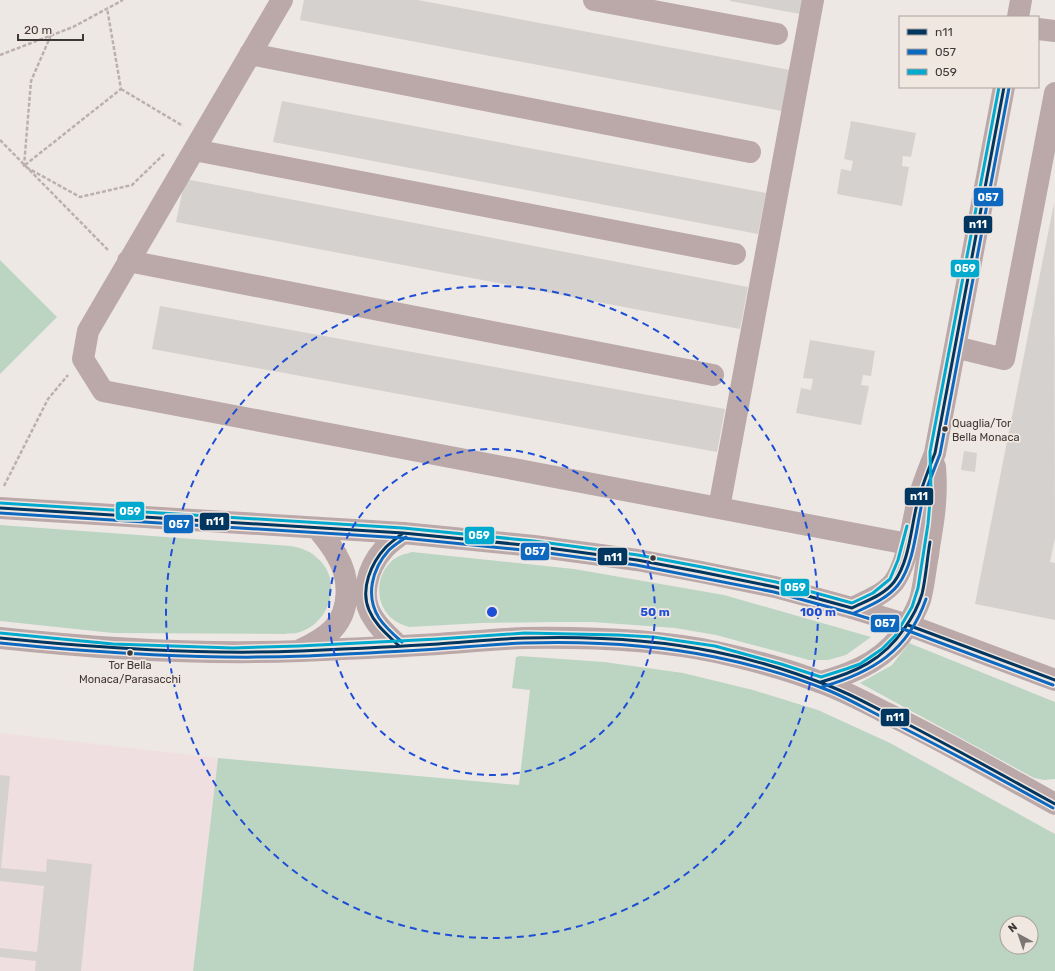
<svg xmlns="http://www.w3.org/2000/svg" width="1055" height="971" viewBox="0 0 1055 971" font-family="Rubik,sans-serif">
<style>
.education{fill:#f0dfe1}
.green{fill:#bcd5c2;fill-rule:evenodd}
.building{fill:#d5d1cf}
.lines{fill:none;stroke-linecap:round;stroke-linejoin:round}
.path{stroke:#bcb0af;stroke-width:2.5;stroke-dasharray:4 2;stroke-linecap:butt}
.minor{stroke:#baa9a8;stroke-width:22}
.major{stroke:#bba8a8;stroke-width:22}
.bus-1-casing{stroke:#f1e7e1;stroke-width:6}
.bus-2-casing{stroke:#f1e7e1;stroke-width:6}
.bus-3-casing{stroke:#f1e7e1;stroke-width:6}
.bus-1{stroke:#00365f;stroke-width:3}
.bus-2{stroke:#0c69bf;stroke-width:3}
.bus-3{stroke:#00a9ce;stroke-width:3}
.ring{fill:none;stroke:#1d4ed8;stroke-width:2;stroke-dasharray:7 5}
.bus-dot{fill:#3d3937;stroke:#f1e7e1;stroke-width:1.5}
.labels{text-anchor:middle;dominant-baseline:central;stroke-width:3.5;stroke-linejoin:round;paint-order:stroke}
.bus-label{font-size:11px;fill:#3d3937;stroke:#f1e7e1;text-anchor:start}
.centre{fill:#1d4ed8;stroke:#f1e7e1;stroke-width:2}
.ring-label{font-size:12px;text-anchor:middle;font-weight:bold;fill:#1d4ed8;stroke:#f1e7e1;stroke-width:3.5;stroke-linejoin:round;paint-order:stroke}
.line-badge{stroke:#f1e7e1;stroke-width:1.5}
.badge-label{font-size:11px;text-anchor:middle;font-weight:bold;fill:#fff}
</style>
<rect width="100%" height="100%" fill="#eee8e4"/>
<path class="education" d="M0,733L218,758L193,971H0Z"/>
<path class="green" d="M0,260L57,317L0,374Z
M0,525L291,546C300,548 309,550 316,557C344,579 331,624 297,633C293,634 289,633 285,634L113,633L0,621Z
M412,552L574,569L724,595L871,637L846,655L828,660H809L716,635L675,628L592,622H555L482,623L409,627C402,625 396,622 390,617C374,601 376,573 394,559C400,555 405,554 412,552Z
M909,643L1055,702V779L1044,780L1034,778L860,683L892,665Z
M520,656L604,662L683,673L753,690L818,710L890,743L968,786L1055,834V971H193L218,758L519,785L530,690L512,688L516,657ZM1007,923H1031V947H1007Z"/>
<path class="building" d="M304,0H418L790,70L782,111L300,20Z
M730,0H803L800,14L730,1Z
M282,101L766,193L758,234L273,142Z
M851,121L916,133L911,157L903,156L902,166L909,167L902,206L837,194L841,169L851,171L853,161L844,159Z
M185,179L748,287L740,329L176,222Z
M1054,203L1055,538L1050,562L1055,563V620L975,604Z
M160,306L725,409L717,452L152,349Z
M810,340L875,351L871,376L863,375L861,385L869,386L861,425L796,413L801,388L811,390L813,379L803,378Z
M964,451L977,453L975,472L961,470Z
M0,775L10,776L1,868L46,872L47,859L92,864L81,971H35L36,961L0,957V948L37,952L44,886L0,881Z"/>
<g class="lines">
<path class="path" d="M51,35L31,81L24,166L80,197L132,185L164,154
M0,55L73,27L123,0
M121,89L183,126
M0,140L109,251
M25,165L121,89L107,8
M4,486L48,399L68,375"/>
<path class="minor" d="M282,0L88,331L83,359L103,391L908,544
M594,0L777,34
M1018,17L1021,0
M1038,29L1055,31
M250,54L750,152
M194,150L735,254
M128,261L713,375
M955,347L1004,359L1055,93
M719,508L813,0
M852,608C867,601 883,595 894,582C908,563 912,523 918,500C923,484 929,469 935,453L1004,87
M399,646C391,638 380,629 374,619C358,597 368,567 384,549C389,543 397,538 403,533
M821,682C858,672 888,658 908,625C912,617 917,609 920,600C924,586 925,570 928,555C930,538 934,521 935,504C936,492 936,479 935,467"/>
<path class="major" d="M0,508L403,533L534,546L637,560L701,572L775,587L852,608L908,625L1055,680
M0,638C101,649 200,655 301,651C347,649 392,647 438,644C467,642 496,639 525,638C589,637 654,639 716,652C752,660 788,669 822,683C844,691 865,702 886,713C944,741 999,773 1055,804
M302,649C313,644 324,638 333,629C351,609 350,578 337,556C332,546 324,537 317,528"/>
<g class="bus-1-casing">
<path id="bus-1" d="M0,508L403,533L534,546L637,560L701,572L775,587L852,608
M852,608C866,601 884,595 894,582C910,561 911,525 918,500C923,484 929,468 935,453L1004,87
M908,625L1055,680
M0,638C100,648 200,655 301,651C347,649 392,647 438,644C467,642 496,639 525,638C589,636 654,639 716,652C756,660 794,672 832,687C850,694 868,704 886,713C943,742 999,773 1055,804
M399,646C388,635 375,625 369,610C360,589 371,563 386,547C391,542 397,538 403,533
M821,682C856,672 883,660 904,629C912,618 918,607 922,594C926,577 927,559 930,542"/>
</g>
<g class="bus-2-casing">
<path id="bus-2" d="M0,513L403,538L533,551L636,565L774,592L851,613L906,630L1053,685
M854,613C869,606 887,599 898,585C914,564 916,529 922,503C927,486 934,470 940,454L1009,88
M402,642C394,635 385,627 379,618C365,596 372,569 389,550C394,545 401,541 406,537
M0,643C102,653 204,660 306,656C349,654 393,652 437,649C466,647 495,644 524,643C588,641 652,644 715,657C754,665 793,676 830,691C849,699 866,709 884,718C941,747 997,777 1053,808
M822,687C873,672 908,651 926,599"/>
</g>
<g class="bus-3-casing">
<path id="bus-3" d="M0,503L403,528L534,541L638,555L702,567L776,582L852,603L873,593L890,579L898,560L907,526
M0,633L113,644L233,648L299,646L438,639L525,633L618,635L653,637L715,646L781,664L821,677L846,669L860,664L882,649L895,636L912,607L918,588L928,524L931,489L930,452L999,87"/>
</g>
<use href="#bus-1" class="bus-1"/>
<use href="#bus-2" class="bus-2"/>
<use href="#bus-3" class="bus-3"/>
</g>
<g class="ring">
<circle cx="492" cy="612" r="163"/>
<circle cx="492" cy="612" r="326"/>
</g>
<g class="bus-dot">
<circle cx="945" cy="429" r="3.5"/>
<circle cx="653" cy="558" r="3.5"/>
<circle cx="130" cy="653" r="3.5"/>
</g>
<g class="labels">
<g class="bus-label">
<text x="952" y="423">Quaglia/Tor<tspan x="952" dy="14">Bella Monaca</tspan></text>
<text x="130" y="665" text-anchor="middle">Tor Bella<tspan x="130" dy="14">Monaca/Parasacchi</tspan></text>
</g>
</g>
<circle cx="492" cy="612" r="6" class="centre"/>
<g class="ring-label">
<text x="655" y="616">50 m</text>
<text x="818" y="616">100 m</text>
</g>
<g class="line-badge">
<rect x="973" y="187" width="31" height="20" rx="4" fill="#0c69bf"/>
<rect x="963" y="215" width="30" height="19" rx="4" fill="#00365f"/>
<rect x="950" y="259" width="30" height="19" rx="4" fill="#00a9ce"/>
<rect x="904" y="487" width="30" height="19" rx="4" fill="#00365f"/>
<rect x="115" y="501" width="30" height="20" rx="4" fill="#00a9ce"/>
<rect x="199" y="512" width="31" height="19" rx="4" fill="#00365f"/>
<rect x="163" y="514" width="31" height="20" rx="4" fill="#0c69bf"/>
<rect x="464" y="526" width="31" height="19" rx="4" fill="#00a9ce"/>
<rect x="520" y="542" width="30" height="19" rx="4" fill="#0c69bf"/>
<rect x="597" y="547" width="31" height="19" rx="4" fill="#00365f"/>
<rect x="780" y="578" width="30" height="19" rx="4" fill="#00a9ce"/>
<rect x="870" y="614" width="30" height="19" rx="4" fill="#0c69bf"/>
<rect x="880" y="708" width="30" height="19" rx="4" fill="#00365f"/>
</g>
<g class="badge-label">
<text x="988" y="201">057</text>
<text x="978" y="228">n11</text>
<text x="965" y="272">059</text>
<text x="919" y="500">n11</text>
<text x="130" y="515">059</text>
<text x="215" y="525">n11</text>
<text x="179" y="528">057</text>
<text x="479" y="539">059</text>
<text x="535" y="555">057</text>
<text x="613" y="561">n11</text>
<text x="795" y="591">059</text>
<text x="885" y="627">057</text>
<text x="895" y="721">n11</text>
</g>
<rect x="899" y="16" width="140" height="72" fill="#f1e7e1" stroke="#a9a19d"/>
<rect x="907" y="29" width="20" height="6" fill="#00365f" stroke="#a9a19d"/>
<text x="935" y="36" font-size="12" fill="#3d3937">n11</text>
<rect x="907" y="49" width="20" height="6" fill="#0c69bf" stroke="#a9a19d"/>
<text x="935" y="56" font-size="12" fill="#3d3937">057</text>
<rect x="907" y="69" width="20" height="6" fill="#00a9ce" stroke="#a9a19d"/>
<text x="935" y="76" font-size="12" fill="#3d3937">059</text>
<g transform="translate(1019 935) rotate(320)"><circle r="19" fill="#f1e7e1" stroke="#a9a19d"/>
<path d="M0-3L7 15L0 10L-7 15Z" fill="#7b7674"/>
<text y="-6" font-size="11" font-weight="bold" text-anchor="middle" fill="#3d3937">N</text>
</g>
<path d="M18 34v6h65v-6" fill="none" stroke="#3d3937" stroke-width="2"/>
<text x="24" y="34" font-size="12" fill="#3d3937" stroke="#f1e7e1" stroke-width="3" paint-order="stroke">20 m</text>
</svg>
